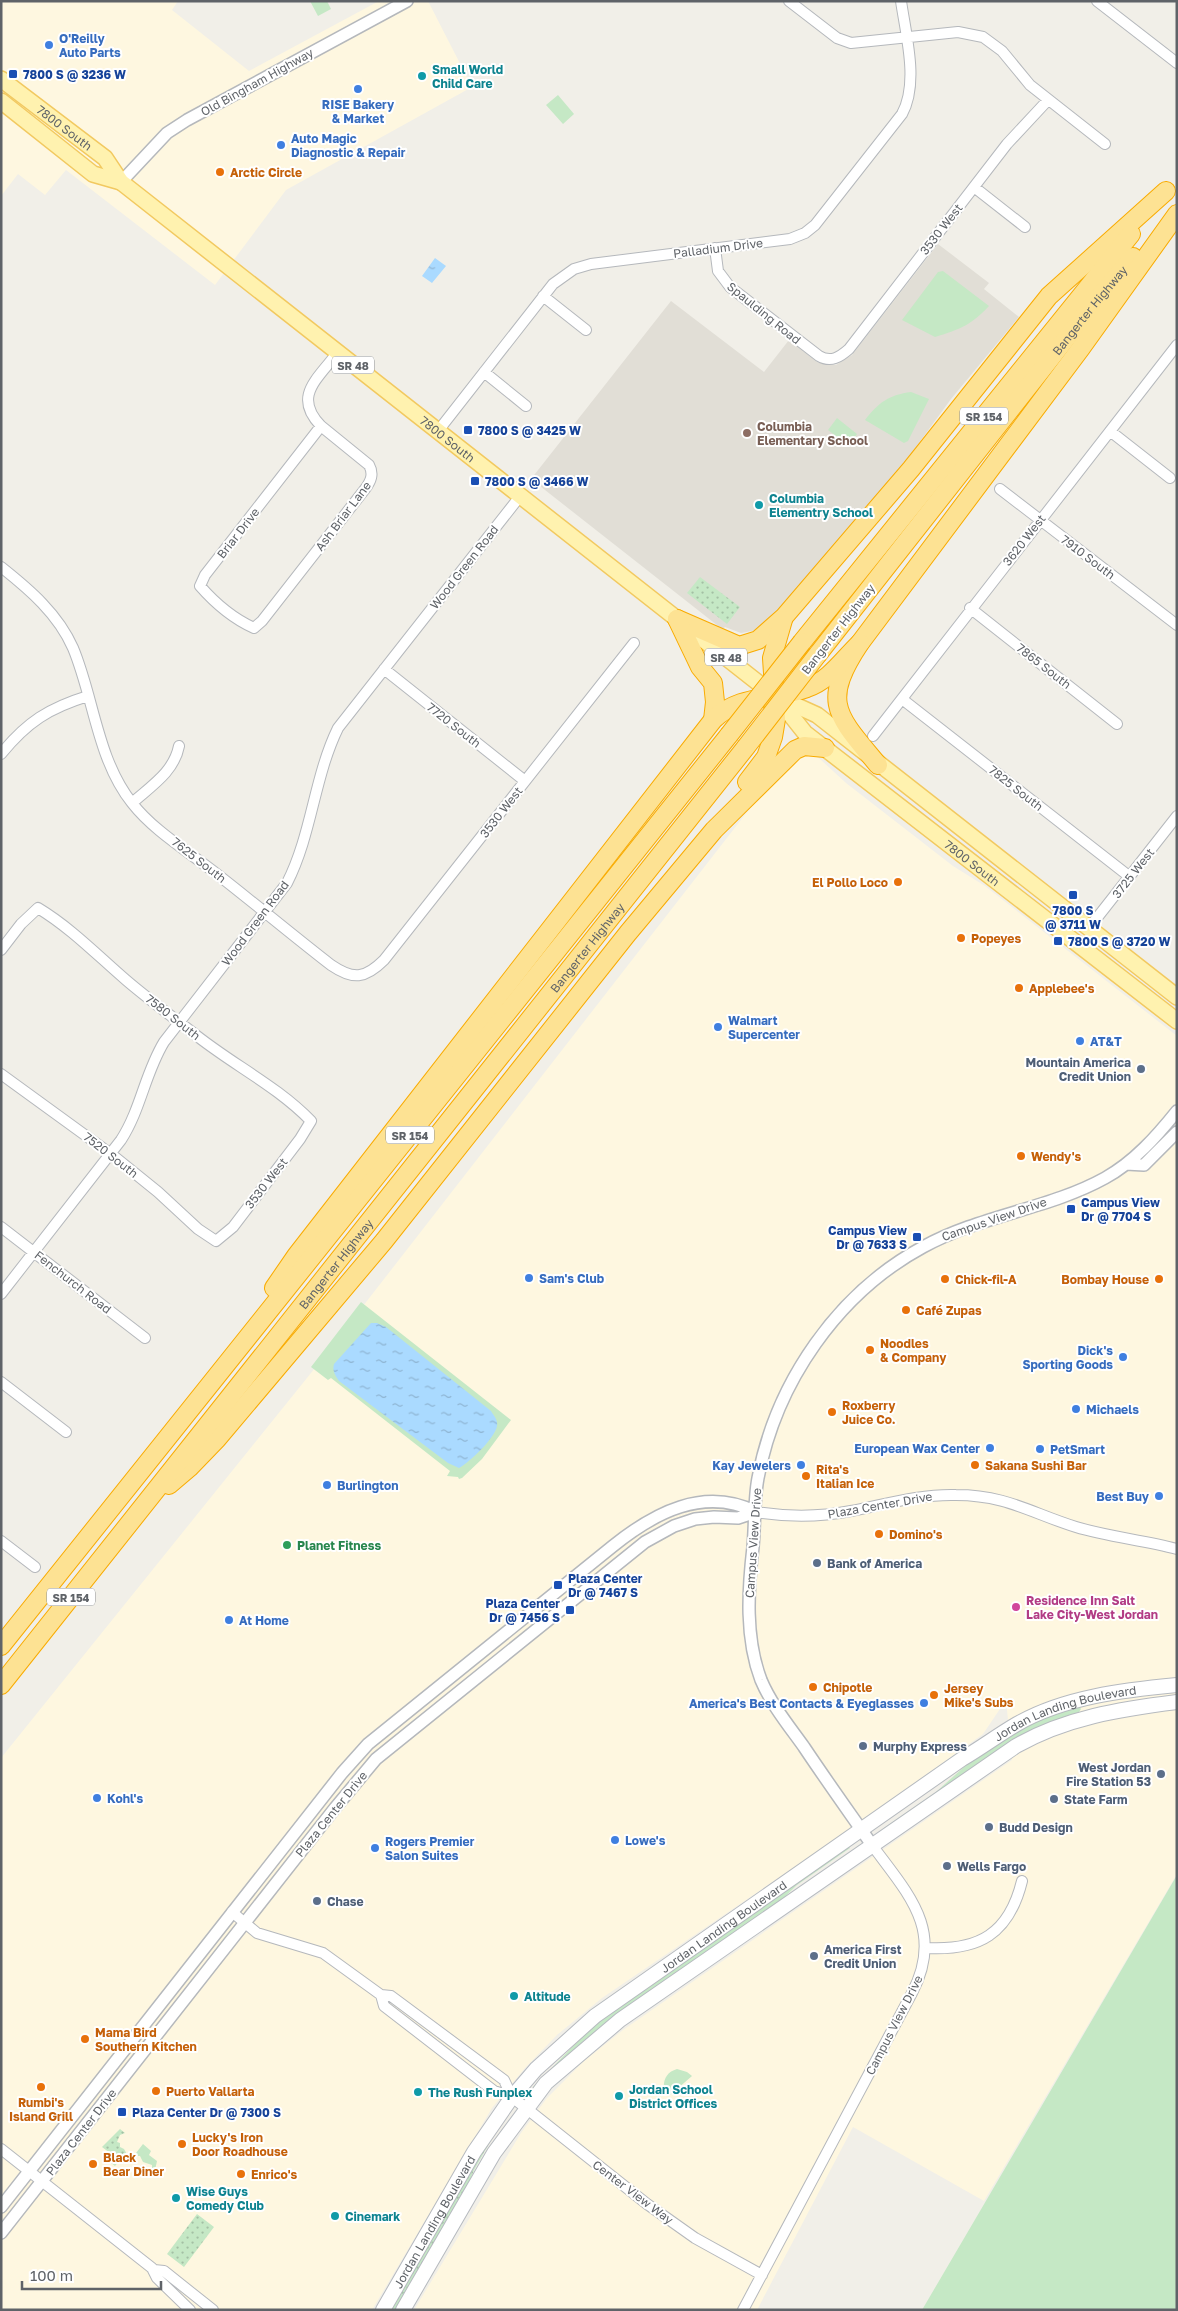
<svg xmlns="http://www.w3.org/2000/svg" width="1178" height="2311" viewBox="0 0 1178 2311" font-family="'Golos Text',sans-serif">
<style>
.commercial{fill:#fef7e0}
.education{fill:#e1ded6}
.grass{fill:#c5e8c5}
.park{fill:url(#park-dots)}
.water{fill:url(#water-ripples)}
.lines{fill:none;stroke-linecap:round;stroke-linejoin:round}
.minor-casing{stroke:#b5b8bc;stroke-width:12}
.tertiary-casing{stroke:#b5b8bc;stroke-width:14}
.secondary-casing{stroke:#b6babf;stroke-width:16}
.primary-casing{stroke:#f2c960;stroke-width:18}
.motorway-casing{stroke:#f9ab00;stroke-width:20}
.minor{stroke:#fff;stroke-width:10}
.tertiary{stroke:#fff;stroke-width:11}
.secondary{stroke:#fff;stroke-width:14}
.primary{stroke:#fff2af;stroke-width:15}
.motorway{stroke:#fde293;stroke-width:18}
.motorway-bridge-casing{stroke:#f9ab00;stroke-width:20;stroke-linecap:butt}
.motorway-bridge{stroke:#fde293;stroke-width:18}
.shop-dot{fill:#3f7fe0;stroke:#fff;stroke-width:2}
.transit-dot{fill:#1a4fb4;stroke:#fff;stroke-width:2}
.culture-dot{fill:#0f9aa8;stroke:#fff;stroke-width:2}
.food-dot{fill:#e8710a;stroke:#fff;stroke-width:2}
.education-dot{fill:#8d6e63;stroke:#fff;stroke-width:2}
.service-dot{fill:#5c6f8a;stroke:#fff;stroke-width:2}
.leisure-dot{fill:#2e9e5b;stroke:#fff;stroke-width:2}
.hotel-dot{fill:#d1479c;stroke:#fff;stroke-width:2}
.labels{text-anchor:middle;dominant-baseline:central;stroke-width:4;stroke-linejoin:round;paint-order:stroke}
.shield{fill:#fff;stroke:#8f9295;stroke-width:1}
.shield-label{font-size:11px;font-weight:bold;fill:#5f6368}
.shop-label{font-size:12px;font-weight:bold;fill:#366cbe;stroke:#fff;text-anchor:start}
.culture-label{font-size:12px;font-weight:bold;fill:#0d838f;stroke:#fff;text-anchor:start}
.transit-label{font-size:12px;font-weight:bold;fill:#164399;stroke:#fff;text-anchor:start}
.street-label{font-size:12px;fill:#5f6368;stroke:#fff}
.food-label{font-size:12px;font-weight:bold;fill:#c56008;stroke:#fff;text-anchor:start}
.education-label{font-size:12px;font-weight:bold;fill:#785e54;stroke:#fff;text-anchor:start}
.service-label{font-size:12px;font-weight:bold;fill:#4e5e75;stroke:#fff;text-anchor:start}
.leisure-label{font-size:12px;font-weight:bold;fill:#27864d;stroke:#fff;text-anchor:start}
.hotel-label{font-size:12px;font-weight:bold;fill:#b23c85;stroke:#fff;text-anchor:start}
</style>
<defs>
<pattern id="park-dots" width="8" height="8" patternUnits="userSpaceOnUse" patternTransform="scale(1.25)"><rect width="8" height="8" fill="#c5e8c5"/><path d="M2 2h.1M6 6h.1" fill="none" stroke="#a3c0a4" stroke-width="1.8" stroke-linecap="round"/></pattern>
<pattern id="water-ripples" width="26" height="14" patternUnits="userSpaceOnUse" patternTransform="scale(1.25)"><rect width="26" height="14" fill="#aadaff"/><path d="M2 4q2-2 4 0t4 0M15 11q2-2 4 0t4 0" fill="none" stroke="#8eb4d2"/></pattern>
</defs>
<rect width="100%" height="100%" fill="#f1efe8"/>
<path class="commercial" d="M1,1H178L172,10L249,71L379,1H428L472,87L286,190L215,285L66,170L45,195L18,174L1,196Z
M802,752L813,754L821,760L846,783L953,866L985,886L1177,1036V1874L984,2201L853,2127L757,2310H414L521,2133L547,2098L584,2061L623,2030L1012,1760L1006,1700L983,1734L840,1836L602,1998L557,2035L525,2068L492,2108L372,2310H1V1758L311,1373L775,776Z"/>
<path class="education" d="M938,244L989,283L984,289L1019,317L951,399L902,466L771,620L757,630L741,633L725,627L722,629L531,479L671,301L764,372L789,340L817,362L828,365H836L852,355Z"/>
<path class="grass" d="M310,1H327L331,9L318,16Z
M558,95L574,114L563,124L546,105Z
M943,271L989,306C971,325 961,329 935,337L902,320L938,272Z
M911,392L929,399L908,441L904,443L865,420C879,402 889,395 911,392Z
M837,418L857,434L849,446L828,430Z
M361,1302L511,1420L482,1459L462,1478L459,1479L458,1477L447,1476L450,1471L331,1378L328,1380L311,1367Z
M1079,1706L1081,1709L1079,1712L1054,1721L1020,1738L885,1830L884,1828L936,1792L964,1767L1012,1732L1063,1709Z
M848,1846L850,1848L797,1885L772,1909L602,2026L560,2062L535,2089L533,2087L597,2022Z
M1177,1875V2310H922Z
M677,2069L687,2072L692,2076L669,2096L664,2089C663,2079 667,2072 677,2069Z
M143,2144L151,2151L149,2155L157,2161L155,2170L152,2169V2165L143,2162L140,2156H136V2153Z"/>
<path class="park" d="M700,577L740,607L727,624L687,593Z
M120,2129L125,2133L120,2135L117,2142L120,2143V2147L124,2149L128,2156L124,2161L121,2159L115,2166L110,2162L114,2156L102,2147Z
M497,2130L474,2170L462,2199L397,2310H390L472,2166Z
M197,2214L214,2227L184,2267L167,2254Z"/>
<path class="water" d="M435,258L446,266L432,283L422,276Z
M371,1323H377L386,1327L491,1411C494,1416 498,1420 497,1426C495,1438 470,1462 459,1468L448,1463L339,1381C335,1375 332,1371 334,1364Z"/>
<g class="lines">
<g class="minor-casing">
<path id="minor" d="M789,1L837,38L851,43L958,32L983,37L1002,51L1030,85L1105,144
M1097,1L1177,63
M974,187L1025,227
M715,248L718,271L730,287L819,356C831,363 840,357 849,349L1007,144L1048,100
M543,296L586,330
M484,372L526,406
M321,426L205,575L200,586C214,602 234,619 254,628L262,621L365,489C371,481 374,474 369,465L321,426C292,396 318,379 337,353
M438,431L553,284L574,269L591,264L790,239L805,233L815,225L902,114C919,83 906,36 901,1
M1110,431L1170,478
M1000,489L1177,625
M1,567C30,590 58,614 73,648C94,698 97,759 132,803C153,830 186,850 213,871C253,902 291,934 331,965C353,980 365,979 384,960L634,643
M970,608L1117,724
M384,669L525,781
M902,699L1130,877
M873,736L1177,345
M1,754C27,722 49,708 88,696
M132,803C151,786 174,772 179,746
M1089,928L1177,816
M1,950L21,924L38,908C71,928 97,955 126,980C147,998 170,1015 192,1032C231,1064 276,1085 311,1121L300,1139L233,1227L216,1241L198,1229L158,1192L111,1154L1,1074
M1,1227L145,1338
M1,1294L121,1140C141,1109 145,1073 164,1042L287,883C312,834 314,777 338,728L521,495
M1,1382L66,1432
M756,1512C787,1517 820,1517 851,1511C887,1504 919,1494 956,1495C1006,1495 1031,1513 1076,1527C1109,1537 1144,1540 1177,1549
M1,1541L35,1567
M232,1912L257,1933L323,1953L381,1995L391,1996L504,2080L512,2097
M926,1948C979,1951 1009,1934 1022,1881
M381,1995L384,2006L494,2091L512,2097L647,2204L695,2238L762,2275
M1,2149L152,2268L157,2278L190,2310
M154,2270L164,2271L213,2310
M743,2310L912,1993C945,1930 908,1894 872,1845"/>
</g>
<g class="tertiary-casing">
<path id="tertiary" d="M121,182L167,133L187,120L407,1
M1126,1164L1144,1165L1177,1132
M872,1845C849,1812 826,1780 804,1747C789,1726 771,1704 761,1680C745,1638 748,1590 753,1547C755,1526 754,1498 758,1478C776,1382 838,1293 923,1247C981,1215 1049,1209 1105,1178C1134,1162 1157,1136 1177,1111
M1,2207L342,1773L368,1744L613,1546C654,1513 704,1486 756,1512
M1,2233L335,1808L376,1759L645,1542L674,1526L695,1519L714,1517L738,1518L756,1512"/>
</g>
<g class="secondary-casing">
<g id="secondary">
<path id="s1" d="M383,2310L474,2152L512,2097L536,2069L595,2016L962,1759C981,1748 998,1735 1017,1724C1064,1697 1124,1690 1177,1685"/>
<path d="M403,2310L494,2153L546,2083L620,2020L1016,1746C1065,1718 1120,1709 1177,1702"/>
</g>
</g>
<g class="primary-casing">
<g id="primary">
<path id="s2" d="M1,79L105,158L121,182L775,696L817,715L1177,997"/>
<path d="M1,101L93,174L121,182"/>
<path id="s3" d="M778,699L805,733L1177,1021"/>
</g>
</g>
<g class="motorway-casing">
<g id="motorway">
<path d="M677,619L739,646L758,640L784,617L911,469L1049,296L1166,191"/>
<path d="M677,619L700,667L713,683L715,702L713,720"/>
<path d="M802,642L1131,234"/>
<path id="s4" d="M818,654L1094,303L1133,257"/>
<path d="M878,765C837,715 820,703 860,643L1081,348L1177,214"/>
<path d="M747,782L766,757L773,737L776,719L772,658L783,620"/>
<path d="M274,1288L296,1256L713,720C739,694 774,700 807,688C829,681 844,658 860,643"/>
<path d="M169,1485L189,1468L217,1439L384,1241L628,933L714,830L795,750L804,746L825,748"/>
<path d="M1,1646L729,735"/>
<path id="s5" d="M1,1685L746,747"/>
</g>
</g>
<use href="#minor" class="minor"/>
<use href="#tertiary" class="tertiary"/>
<use href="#secondary" class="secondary"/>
<use href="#primary" class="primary"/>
<use href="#motorway" class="motorway"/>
<g class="motorway-bridge-casing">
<path id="motorway-bridge" d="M729,735L802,642
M746,747L818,654"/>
</g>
<use href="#motorway-bridge" class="motorway-bridge"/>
</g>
<g class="shop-dot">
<circle cx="49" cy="45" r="5"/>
<circle cx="358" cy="89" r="5"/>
<circle cx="281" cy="145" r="5"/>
<circle cx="718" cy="1027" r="5"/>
<circle cx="1080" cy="1041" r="5"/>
<circle cx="529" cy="1278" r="5"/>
<circle cx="1123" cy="1357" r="5"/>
<circle cx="1076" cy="1409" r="5"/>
<circle cx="990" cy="1448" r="5"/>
<circle cx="1040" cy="1449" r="5"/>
<circle cx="801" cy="1465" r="5"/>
<circle cx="327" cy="1485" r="5"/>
<circle cx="1159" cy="1496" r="5"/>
<circle cx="229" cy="1620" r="5"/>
<circle cx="924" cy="1703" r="5"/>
<circle cx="97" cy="1798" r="5"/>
<circle cx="615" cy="1840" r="5"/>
<circle cx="375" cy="1848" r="5"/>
</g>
<g class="transit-dot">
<rect x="8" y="69" width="10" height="10" rx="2.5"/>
<rect x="463" y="425" width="10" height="10" rx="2.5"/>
<rect x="470" y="476" width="10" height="10" rx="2.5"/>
<rect x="1068" y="890" width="10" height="10" rx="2.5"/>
<rect x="1053" y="936" width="10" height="10" rx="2.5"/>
<rect x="1066" y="1204" width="10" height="10" rx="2.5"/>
<rect x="912" y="1232" width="10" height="10" rx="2.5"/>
<rect x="553" y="1580" width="10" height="10" rx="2.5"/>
<rect x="565" y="1605" width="10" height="10" rx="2.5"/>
<rect x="117" y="2107" width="10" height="10" rx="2.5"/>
</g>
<g class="culture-dot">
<circle cx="422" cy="76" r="5"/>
<circle cx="759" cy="505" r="5"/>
<circle cx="514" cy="1996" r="5"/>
<circle cx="418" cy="2092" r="5"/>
<circle cx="619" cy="2096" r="5"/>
<circle cx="176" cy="2198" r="5"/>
<circle cx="335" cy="2216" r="5"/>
</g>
<g class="food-dot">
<circle cx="220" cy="172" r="5"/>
<circle cx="898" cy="882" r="5"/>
<circle cx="961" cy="938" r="5"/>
<circle cx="1019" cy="988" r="5"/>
<circle cx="1021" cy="1156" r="5"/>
<circle cx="945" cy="1279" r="5"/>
<circle cx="1159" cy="1279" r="5"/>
<circle cx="906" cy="1310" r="5"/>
<circle cx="870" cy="1350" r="5"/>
<circle cx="832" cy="1412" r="5"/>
<circle cx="975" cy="1465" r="5"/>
<circle cx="806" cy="1476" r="5"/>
<circle cx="879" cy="1534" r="5"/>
<circle cx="813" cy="1687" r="5"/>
<circle cx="934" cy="1695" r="5"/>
<circle cx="85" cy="2039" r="5"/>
<circle cx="41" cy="2087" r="5"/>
<circle cx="156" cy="2091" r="5"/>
<circle cx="182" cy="2144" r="5"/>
<circle cx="93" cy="2164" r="5"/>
<circle cx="241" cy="2174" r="5"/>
</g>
<circle class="education-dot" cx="747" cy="433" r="5"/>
<g class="service-dot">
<circle cx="1141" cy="1069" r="5"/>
<circle cx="817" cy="1563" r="5"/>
<circle cx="863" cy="1746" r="5"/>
<circle cx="1161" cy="1774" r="5"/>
<circle cx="1054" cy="1799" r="5"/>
<circle cx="989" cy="1827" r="5"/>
<circle cx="947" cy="1866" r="5"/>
<circle cx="317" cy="1901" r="5"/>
<circle cx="814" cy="1956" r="5"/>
</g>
<circle class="leisure-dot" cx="287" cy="1545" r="5"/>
<circle class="hotel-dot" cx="1016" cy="1607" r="5"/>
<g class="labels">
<g class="shield">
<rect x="332" y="356.5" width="42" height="17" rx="4"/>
<rect x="960" y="407.5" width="48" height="17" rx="4"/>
<rect x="705" y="648.5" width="42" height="17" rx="4"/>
<rect x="386" y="1126.5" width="48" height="17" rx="4"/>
<rect x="47" y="1588.5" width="48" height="17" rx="4"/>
</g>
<g class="shield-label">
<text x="353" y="365">SR 48</text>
<text x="984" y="416">SR 154</text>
<text x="726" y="657">SR 48</text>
<text x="410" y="1135">SR 154</text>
<text x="71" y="1597">SR 154</text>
</g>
<g class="shop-label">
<text x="59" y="38">O'Reilly<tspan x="59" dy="14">Auto Parts</tspan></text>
<text x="358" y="104" text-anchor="middle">RISE Bakery<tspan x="358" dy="14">&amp; Market</tspan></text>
<text x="291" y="138">Auto Magic<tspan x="291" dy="14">Diagnostic &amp; Repair</tspan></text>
<text x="728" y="1020">Walmart<tspan x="728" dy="14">Supercenter</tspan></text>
<text x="1090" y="1041">AT&amp;T</text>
<text x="539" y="1278">Sam's Club</text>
<text x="1113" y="1350" text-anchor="end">Dick's<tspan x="1113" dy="14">Sporting Goods</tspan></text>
<text x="1086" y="1409">Michaels</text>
<text x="980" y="1448" text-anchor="end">European Wax Center</text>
<text x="1050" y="1449">PetSmart</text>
<text x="791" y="1465" text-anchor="end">Kay Jewelers</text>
<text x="337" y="1485">Burlington</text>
<text x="1149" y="1496" text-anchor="end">Best Buy</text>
<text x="239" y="1620">At Home</text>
<text x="914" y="1703" text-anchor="end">America's Best Contacts &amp; Eyeglasses</text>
<text x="107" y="1798">Kohl's</text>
<text x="625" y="1840">Lowe's</text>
<text x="385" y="1841">Rogers Premier<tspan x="385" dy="14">Salon Suites</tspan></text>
</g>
<g class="culture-label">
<text x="432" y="69">Small World<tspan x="432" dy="14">Child Care</tspan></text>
<text x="769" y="498">Columbia<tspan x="769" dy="14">Elementry School</tspan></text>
<text x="524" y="1996">Altitude</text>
<text x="629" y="2089">Jordan School<tspan x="629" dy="14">District Offices</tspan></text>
<text x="428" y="2092">The Rush Funplex</text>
<text x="186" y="2191">Wise Guys<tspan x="186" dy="14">Comedy Club</tspan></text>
<text x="345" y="2216">Cinemark</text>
</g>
<g class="transit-label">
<text x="23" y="74">7800 S @ 3236 W</text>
<text x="478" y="430">7800 S @ 3425 W</text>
<text x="485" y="481">7800 S @ 3466 W</text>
<text x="1073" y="910" text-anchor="middle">7800 S<tspan x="1073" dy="14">@ 3711 W</tspan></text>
<text x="1068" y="941">7800 S @ 3720 W</text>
<text x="1081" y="1202">Campus View<tspan x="1081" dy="14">Dr @ 7704 S</tspan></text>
<text x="907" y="1230" text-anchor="end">Campus View<tspan x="907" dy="14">Dr @ 7633 S</tspan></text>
<text x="568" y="1578">Plaza Center<tspan x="568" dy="14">Dr @ 7467 S</tspan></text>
<text x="560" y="1603" text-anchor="end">Plaza Center<tspan x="560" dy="14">Dr @ 7456 S</tspan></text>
<text x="132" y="2112">Plaza Center Dr @ 7300 S</text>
</g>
<g class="street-label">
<text transform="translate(257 82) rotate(-29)">Old Bingham Highway</text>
<text stroke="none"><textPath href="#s2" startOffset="80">7800 South</textPath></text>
<text transform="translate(941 229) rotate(-52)">3530 West</text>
<text transform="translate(718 248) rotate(-7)">Palladium Drive</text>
<text stroke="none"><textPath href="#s4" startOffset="438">Bangerter Highway</textPath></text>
<text transform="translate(764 313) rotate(39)">Spaulding Road</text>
<text stroke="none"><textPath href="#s2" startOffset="575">7800 South</textPath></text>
<text transform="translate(343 516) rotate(-53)">Ash Briar Lane</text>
<text transform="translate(238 533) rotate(-52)">Briar Drive</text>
<text transform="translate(1024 540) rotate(-52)">3620 West</text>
<text transform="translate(1088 557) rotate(37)">7910 South</text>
<text transform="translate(464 567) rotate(-52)">Wood Green Road</text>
<text transform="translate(838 629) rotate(-52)">Bangerter Highway</text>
<text transform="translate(1044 666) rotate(38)">7865 South</text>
<text transform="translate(454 725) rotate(38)">7720 South</text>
<text transform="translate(1016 788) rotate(38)">7825 South</text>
<text transform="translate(501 812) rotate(-52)">3530 West</text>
<text transform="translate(199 860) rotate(38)">7625 South</text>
<text stroke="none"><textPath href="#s3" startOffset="255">7800 South</textPath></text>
<text transform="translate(1133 873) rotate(-52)">3725 West</text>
<text transform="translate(255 923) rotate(-53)">Wood Green Road</text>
<text stroke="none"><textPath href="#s5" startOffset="942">Bangerter Highway</textPath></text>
<text transform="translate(173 1017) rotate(38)">7580 South</text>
<text transform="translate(111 1155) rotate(38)">7520 South</text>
<text transform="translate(266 1183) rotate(-52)">3530 West</text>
<text transform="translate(994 1219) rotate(-19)">Campus View Drive</text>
<text stroke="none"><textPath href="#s5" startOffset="538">Bangerter Highway</textPath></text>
<text transform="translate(73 1282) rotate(38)">Fenchurch Road</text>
<text transform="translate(880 1505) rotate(-10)">Plaza Center Drive</text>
<text transform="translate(753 1543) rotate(-86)">Campus View Drive</text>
<text stroke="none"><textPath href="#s1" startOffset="928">Jordan Landing Boulevard</textPath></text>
<text transform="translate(331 1814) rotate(-51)">Plaza Center Drive</text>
<text stroke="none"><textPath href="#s1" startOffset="522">Jordan Landing Boulevard</textPath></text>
<text transform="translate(894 2025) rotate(-63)">Campus View Drive</text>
<text transform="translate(81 2132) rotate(-52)">Plaza Center Drive</text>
<text transform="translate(633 2192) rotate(37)">Center View Way</text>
<text stroke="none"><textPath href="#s1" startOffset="102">Jordan Landing Boulevard</textPath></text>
</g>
<g class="food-label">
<text x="230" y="172">Arctic Circle</text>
<text x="888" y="882" text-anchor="end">El Pollo Loco</text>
<text x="971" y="938">Popeyes</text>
<text x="1029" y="988">Applebee's</text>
<text x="1031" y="1156">Wendy's</text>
<text x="955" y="1279">Chick-fil-A</text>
<text x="1149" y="1279" text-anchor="end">Bombay House</text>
<text x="916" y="1310">Café Zupas</text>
<text x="880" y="1343">Noodles<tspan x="880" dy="14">&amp; Company</tspan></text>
<text x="842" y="1405">Roxberry<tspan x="842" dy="14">Juice Co.</tspan></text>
<text x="985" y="1465">Sakana Sushi Bar</text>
<text x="816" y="1469">Rita's<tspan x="816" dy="14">Italian Ice</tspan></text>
<text x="889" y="1534">Domino's</text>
<text x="823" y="1687">Chipotle</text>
<text x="944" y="1688">Jersey<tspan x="944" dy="14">Mike's Subs</tspan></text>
<text x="95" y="2032">Mama Bird<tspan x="95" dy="14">Southern Kitchen</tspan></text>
<text x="166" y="2091">Puerto Vallarta</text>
<text x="41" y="2102" text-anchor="middle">Rumbi's<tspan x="41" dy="14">Island Grill</tspan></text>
<text x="192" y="2137">Lucky's Iron<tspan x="192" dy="14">Door Roadhouse</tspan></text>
<text x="103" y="2157">Black<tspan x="103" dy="14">Bear Diner</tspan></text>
<text x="251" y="2174">Enrico's</text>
</g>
<g class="education-label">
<text x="757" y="426">Columbia<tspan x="757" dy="14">Elementary School</tspan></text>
</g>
<g class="service-label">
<text x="1131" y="1062" text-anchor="end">Mountain America<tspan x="1131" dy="14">Credit Union</tspan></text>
<text x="827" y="1563">Bank of America</text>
<text x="873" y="1746">Murphy Express</text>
<text x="1151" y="1767" text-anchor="end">West Jordan<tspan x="1151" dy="14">Fire Station 53</tspan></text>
<text x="1064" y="1799">State Farm</text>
<text x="999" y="1827">Budd Design</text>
<text x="957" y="1866">Wells Fargo</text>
<text x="327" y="1901">Chase</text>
<text x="824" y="1949">America First<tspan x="824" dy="14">Credit Union</tspan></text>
</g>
<g class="leisure-label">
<text x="297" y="1545">Planet Fitness</text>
</g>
<g class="hotel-label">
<text x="1026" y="1600">Residence Inn Salt<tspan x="1026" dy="14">Lake City-West Jordan</tspan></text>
</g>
</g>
<rect width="1178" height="2311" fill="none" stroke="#5f6368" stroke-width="5"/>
<path d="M22 2281v8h139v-8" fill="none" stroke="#5f6368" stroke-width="2.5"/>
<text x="30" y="2281" font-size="15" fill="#5f6368" stroke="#ffffff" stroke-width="4" paint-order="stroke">100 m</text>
</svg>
